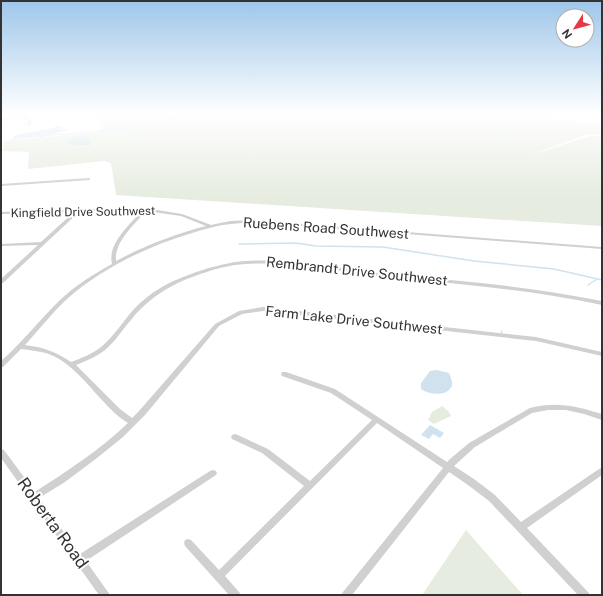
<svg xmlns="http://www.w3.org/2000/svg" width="603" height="596" viewBox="0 0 603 596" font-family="'Public Sans',sans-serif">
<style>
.green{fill:#e6ecdf}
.water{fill:#cfe2ee}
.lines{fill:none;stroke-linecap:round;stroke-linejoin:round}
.stream-far1{stroke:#cfe2ee;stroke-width:1}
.stream{stroke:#cfe2ee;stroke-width:1.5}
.minor{fill:#d0d0d0;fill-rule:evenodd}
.labels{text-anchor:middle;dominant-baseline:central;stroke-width:4;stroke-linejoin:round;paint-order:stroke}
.far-street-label{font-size:12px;fill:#333;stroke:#fff}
.street-label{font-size:14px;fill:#333;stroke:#fff}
.near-street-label{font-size:17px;fill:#333;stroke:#fff}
</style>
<rect width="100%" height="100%" fill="#fff"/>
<path class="green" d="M93,114H533L586,123L602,124V135L588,134L530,155L591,136H602V226L116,195L111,163L105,161L28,169L29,152L2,151L4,146L3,143L14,140L99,132L104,128Z
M442,406L449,412L451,416L434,424L428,420L432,412Z
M466,530L523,595H422Z"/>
<path class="water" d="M55,126H62L63,129L69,130L41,137L13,139L15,135L54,128Z
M80,137L91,139V145H75L65,142L71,139Z
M437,370L449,373C450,376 453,382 452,385C449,397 429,395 421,389V383L430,371Z
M430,425L444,433L440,438L433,434L429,439L421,435Z"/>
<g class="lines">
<path class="stream-far1" d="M161,123L172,119L230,114
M41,136L133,128L159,123
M4,142L17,138"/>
<path class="stream" d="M239,244L296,243L316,246L383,247L474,261L554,269L602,280
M588,285L597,279
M501,333L502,331"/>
<path class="minor" d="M20,114L22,115L34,114L25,116L32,121L30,126L27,125L28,121L21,117L1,121V119L19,116V115Z
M89,178H90V180L1,186V184Z
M117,208L151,209L182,214L211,225L230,221L252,220L602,247V249L252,222C245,223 238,223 231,224C218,225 205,229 192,233C148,246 100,269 66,300C51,314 39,330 25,345C42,347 57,352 71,362C82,358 92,354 101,347C116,335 125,317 139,304C152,292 167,283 183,277C200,270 217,265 235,262C288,256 342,269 395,275C464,281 533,287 602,301V305C535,290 466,285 398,278C344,273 289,259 235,265C217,268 198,274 180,282C161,291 144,303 131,320C122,330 115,342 105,350C96,357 86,361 76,365L120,409L132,418L139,411L215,324L239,311L263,307L536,337L602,352V356L536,341L275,312L263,311L242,314L219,326L145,415L123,437L97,458L65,482L39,498L80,554L210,471L213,470L216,471L217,473L216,475L86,561L108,592L110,595H99L1,458V449L4,450L35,492C67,471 100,450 128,423C118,417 110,409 102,400C86,383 70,361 46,353C38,351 30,350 21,349L3,367H1V361C23,342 40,319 61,299C76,285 94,274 112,264C107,244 130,224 142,211L117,210L79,212L3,283L1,284V279L38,245L1,246V244L41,242L74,212L1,214V212ZM146,211L181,216L206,226C175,234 144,246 116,261C114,242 134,225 146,211Z
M282,372H286L335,389L447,462L450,459L469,443L530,408C556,401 577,406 602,414V420L584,414L566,410H548L532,413L475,447L454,466L474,479L495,495L521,522L599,469L602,468V475L527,528L588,592L590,595H578L489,501L468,485L449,472L352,595H341L343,592L443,468L377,423L225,576L239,592L241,595H229L185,546L184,543L185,540L188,539L191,540L219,570L304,486L262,453L232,439L231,437L232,435L235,434L238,435L268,449L310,481L372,420L331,393L282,376L281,374Z"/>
</g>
<linearGradient id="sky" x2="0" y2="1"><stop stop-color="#9ec6ea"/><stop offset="0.58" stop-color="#fff"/><stop offset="1" stop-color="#fff" stop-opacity="0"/></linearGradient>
<rect width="603" height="197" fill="url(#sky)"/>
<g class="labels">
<g class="far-street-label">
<text transform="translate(83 212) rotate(-1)">Kingfield Drive Southwest</text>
</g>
<g class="street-label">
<text transform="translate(326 228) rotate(4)">Ruebens Road Southwest</text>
<text transform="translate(357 271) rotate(6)">Rembrandt Drive Southwest</text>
<text transform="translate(354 320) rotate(6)">Farm Lake Drive Southwest</text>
</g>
<g class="near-street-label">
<text transform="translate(53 523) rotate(54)">Roberta Road</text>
</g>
</g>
<rect width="603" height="596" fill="none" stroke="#333333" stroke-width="4"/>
<g transform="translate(575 28) rotate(234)"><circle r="19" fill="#ffffff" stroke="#adadad"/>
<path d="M0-3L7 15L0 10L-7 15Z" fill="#e63946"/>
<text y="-6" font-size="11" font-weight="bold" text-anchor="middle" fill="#333333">N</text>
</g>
</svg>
